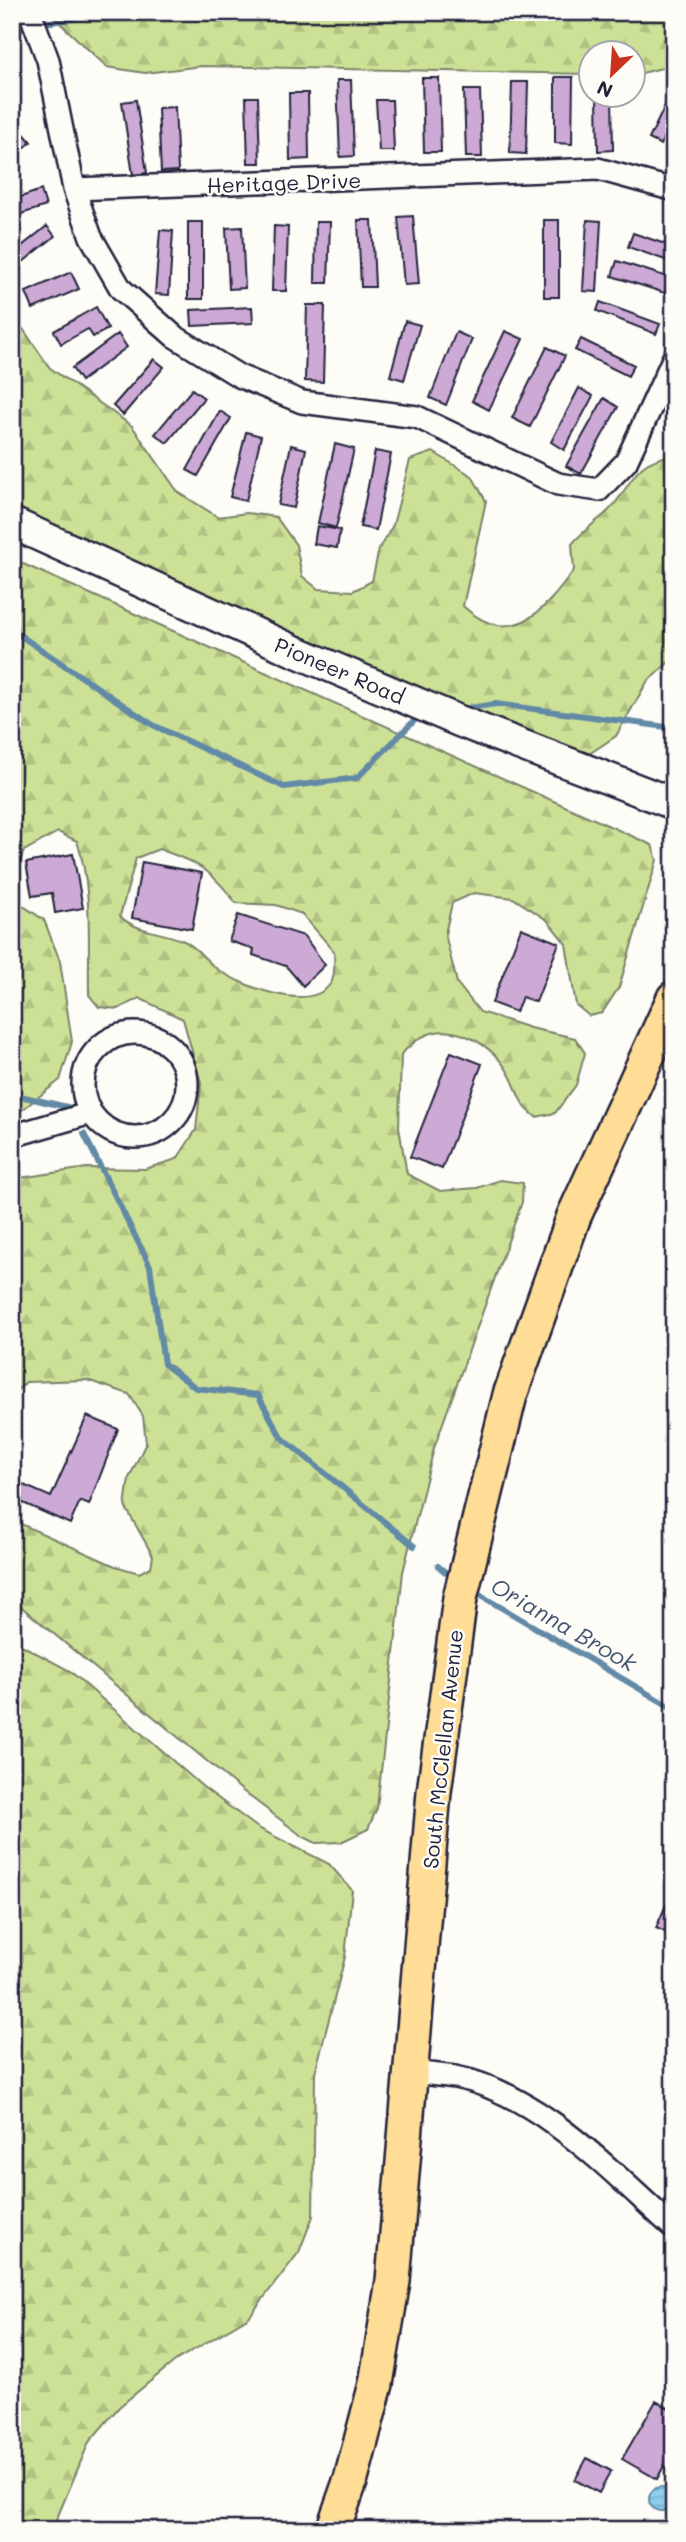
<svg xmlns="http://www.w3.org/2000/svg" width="686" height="2542" viewBox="0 0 686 2542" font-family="Mali,sans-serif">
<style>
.forest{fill:url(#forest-firs);stroke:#788268;stroke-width:2;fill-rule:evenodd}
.water{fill:url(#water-rules);stroke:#6289a6;stroke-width:2}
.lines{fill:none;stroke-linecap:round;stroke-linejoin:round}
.stream{stroke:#6289a6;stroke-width:6}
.building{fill:#ccaad5;stroke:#22223b;stroke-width:2}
.street-casing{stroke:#22223b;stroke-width:26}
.secondary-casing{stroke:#22223b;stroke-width:35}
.primary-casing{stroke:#22223b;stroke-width:38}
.street{stroke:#fdfcf7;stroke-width:21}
.secondary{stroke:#fdfcf7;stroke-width:30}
.primary{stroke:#ffdd96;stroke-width:33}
.labels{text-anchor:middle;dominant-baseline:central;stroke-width:5;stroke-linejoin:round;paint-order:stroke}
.street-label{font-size:21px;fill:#22223b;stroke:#fdfcf7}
.water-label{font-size:23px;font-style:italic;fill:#425571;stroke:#fdfcf7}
</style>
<defs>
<pattern id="forest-firs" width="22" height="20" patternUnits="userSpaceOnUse" patternTransform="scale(1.75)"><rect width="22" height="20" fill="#cde196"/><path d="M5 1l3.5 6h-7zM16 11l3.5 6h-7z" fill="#b0c182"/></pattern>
<pattern id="water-rules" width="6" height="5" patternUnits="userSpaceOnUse" patternTransform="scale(1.75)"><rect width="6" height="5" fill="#8dcdee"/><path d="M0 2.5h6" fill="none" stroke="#79b0cd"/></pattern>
</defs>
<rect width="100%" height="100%" fill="#fdfcf7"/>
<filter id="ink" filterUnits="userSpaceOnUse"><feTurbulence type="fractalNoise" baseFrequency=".0143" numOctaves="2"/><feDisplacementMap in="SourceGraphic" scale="14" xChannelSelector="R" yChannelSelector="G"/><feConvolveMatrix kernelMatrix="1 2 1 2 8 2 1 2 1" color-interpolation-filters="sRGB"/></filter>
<g filter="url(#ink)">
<path class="forest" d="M48,12H674V65L634,75V52H592L591,74L202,66L145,73L107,67Z
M12,313L50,368L132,426L178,492L218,517L247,513L276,517L296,545L302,576L318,589L353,591L372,581L379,549L393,525L410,460L433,452L472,476L486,501L463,606C511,650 544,612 574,570L572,544C582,532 593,524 605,514C633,490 628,461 674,455V667L669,662L647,682L616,736L589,754L499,726L12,512Z
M12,559L652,845L657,860L619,987L602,1013L589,1016L576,1005L566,944L547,920L513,898L474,893L452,903L445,934L457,983L480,1012L530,1028L575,1038L585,1053L576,1085L555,1113L536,1117C516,1102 520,1092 508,1072C493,1045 453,1020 422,1037C414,1041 407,1049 401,1054L399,1128L407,1174L440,1191L477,1188L500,1180L523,1183L522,1202L434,1448L403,1572L377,1808L368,1829L341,1842L316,1843L302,1836L244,1792L12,1599V1520L115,1566L139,1573L151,1567L153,1556L125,1506L129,1478L146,1443L143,1416L129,1394L87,1380L26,1382L12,1395V1179L87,1168L145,1169L177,1159L196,1130L201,1083L183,1019L139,998L118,1009L99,1007L89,995C88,945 93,888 77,841L58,832L24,851L13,881L22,905L44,920L60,961L72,1042L60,1080L12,1118ZM159,849C200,864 209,868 236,903L276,905L302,914L334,951C334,960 336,975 331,983C310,1014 242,986 217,969C206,961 197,947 184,941C162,931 137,933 120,916L136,858Z
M12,1640L70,1671L203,1787L258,1828L329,1864L352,1890L345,1957L315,2073L313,2216L299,2252L249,2317L175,2361L119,2407L89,2442L52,2530L12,2529Z"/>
<path class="water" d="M649 2499a12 12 0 1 1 24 0a12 12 0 1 1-24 0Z"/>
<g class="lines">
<path class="stream" d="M37,24L119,12
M12,32L20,30
M12,630L153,725L284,787L357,778L420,715
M469,708L496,704L674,728
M12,1094L71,1108
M84,1134L150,1266L164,1364L196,1388L258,1395L281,1437L414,1546
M438,1566L455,1580
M473,1591L674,1709"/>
</g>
<path class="building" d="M555,77H573L572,144L555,143Z
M422,78H439L441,152H424Z
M337,80H351L354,156L340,157Z
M512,82H528L526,154L510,153Z
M674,87V118L661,145L649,139Z
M464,90H480L482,157H466Z
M289,93H308L309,159L290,160Z
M597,94H612L613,150L598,151Z
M246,97H258L260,163H248Z
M136,100L147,173L133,175L122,102Z
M376,100H392L394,151H379Z
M175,107L178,171L161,172L158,108Z
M20,129L31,142L12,159V136Z
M41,190L46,206L12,217V200Z
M413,216L419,284L404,285L398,217Z
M358,220H372L375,287H361Z
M544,220H559V297H544Z
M587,220L601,221L597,292L583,291Z
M188,222H203V299H188Z
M316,222H330L328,283H315Z
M47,226L55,236L12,271V254Z
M274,226L288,227L286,291H272Z
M242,227L245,288L229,289L226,228Z
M160,230L173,231L169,295L155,294Z
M633,233L674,247V263L628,247Z
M617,261L674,279V296L612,276Z
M71,272L79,289L33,309L26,292Z
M600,302L660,324L656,334L597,311Z
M307,305H325L323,382L305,381Z
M96,307L108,329L93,337L88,329L61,344L54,331Z
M252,307L253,323L192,326L191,310Z
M405,321L420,325L404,380L390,376Z
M505,331L523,339L489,410L472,401Z
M456,332L472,339L446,405L430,398Z
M118,334L127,347L81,381L72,368Z
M581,339L634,365L628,376L575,350Z
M547,347L565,356L530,427L512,418Z
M154,359L164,367L123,415L113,406Z
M579,388L593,396L564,450L551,442Z
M192,389L204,398L167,443L155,434Z
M604,398L618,407L581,474L566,466Z
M220,411L231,418L198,476L187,470Z
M246,432L261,436L246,501L230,497Z
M335,444L354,449L336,528L318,523Z
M291,445L306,449L294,508L278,505Z
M375,451L391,454L376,530L360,527Z
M317,526L340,530L337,548L314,544Z
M73,854L83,908L55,913L52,893L32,896L26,863Z
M142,862L202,873L192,929L132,918Z
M238,915L304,936L325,965L303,986L286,966L253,955L254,949L229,941Z
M521,928L559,943L536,1002L522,997L516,1012L492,1003Z
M451,1052L482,1064L442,1169L410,1157Z
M87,1416L118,1429L89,1505L80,1501L70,1524L12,1498V1480L51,1497Z
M672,1891L674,1892V1936L656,1928Z
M656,2401L674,2411V2465L671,2470L664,2466L657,2479L622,2459Z
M587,2458L611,2471L599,2493L575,2480Z"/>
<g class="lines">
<g class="street-casing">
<path id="street" d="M30,12L48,60L74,189L598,169L674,190
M74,189L91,237L121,289L174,336L239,376L302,402L417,417L558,484L599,490L626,462L674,357
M83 1085a52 52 0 1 1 104 0a52 52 0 1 1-104 0Z
M12,1136L91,1113
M413,2072C427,2074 441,2075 455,2077C539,2093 612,2173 674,2228"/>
</g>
<g class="secondary-casing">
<path id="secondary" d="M12,523L292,650L459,721L674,804"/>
</g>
<g class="primary-casing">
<path id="primary" d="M333,2530L351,2479L376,2384L393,2281L434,1792L460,1598L510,1395L574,1216L674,998"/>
</g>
<use href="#street" class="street"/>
<use href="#secondary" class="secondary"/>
<use href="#primary" class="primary"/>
</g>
</g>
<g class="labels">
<g class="street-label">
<text transform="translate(284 182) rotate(-2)">Heritage Drive</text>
<text transform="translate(340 670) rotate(23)">Pioneer Road</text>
<text transform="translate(442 1749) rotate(-84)">South McClellan Avenue</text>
</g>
<g class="water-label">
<text transform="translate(564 1624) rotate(30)">Orianna Brook</text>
</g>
</g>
<rect width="686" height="2542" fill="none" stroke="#fdfcf7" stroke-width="42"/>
<rect x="21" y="21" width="644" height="2500" fill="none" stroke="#22223b" stroke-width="2.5" filter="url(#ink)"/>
<g transform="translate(612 74) rotate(205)"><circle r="33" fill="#fdfcf7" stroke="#a5a5ac" stroke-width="2"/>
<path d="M0-5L12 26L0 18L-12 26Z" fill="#c8321e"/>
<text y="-10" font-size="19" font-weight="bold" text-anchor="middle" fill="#22223b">N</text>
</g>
</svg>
